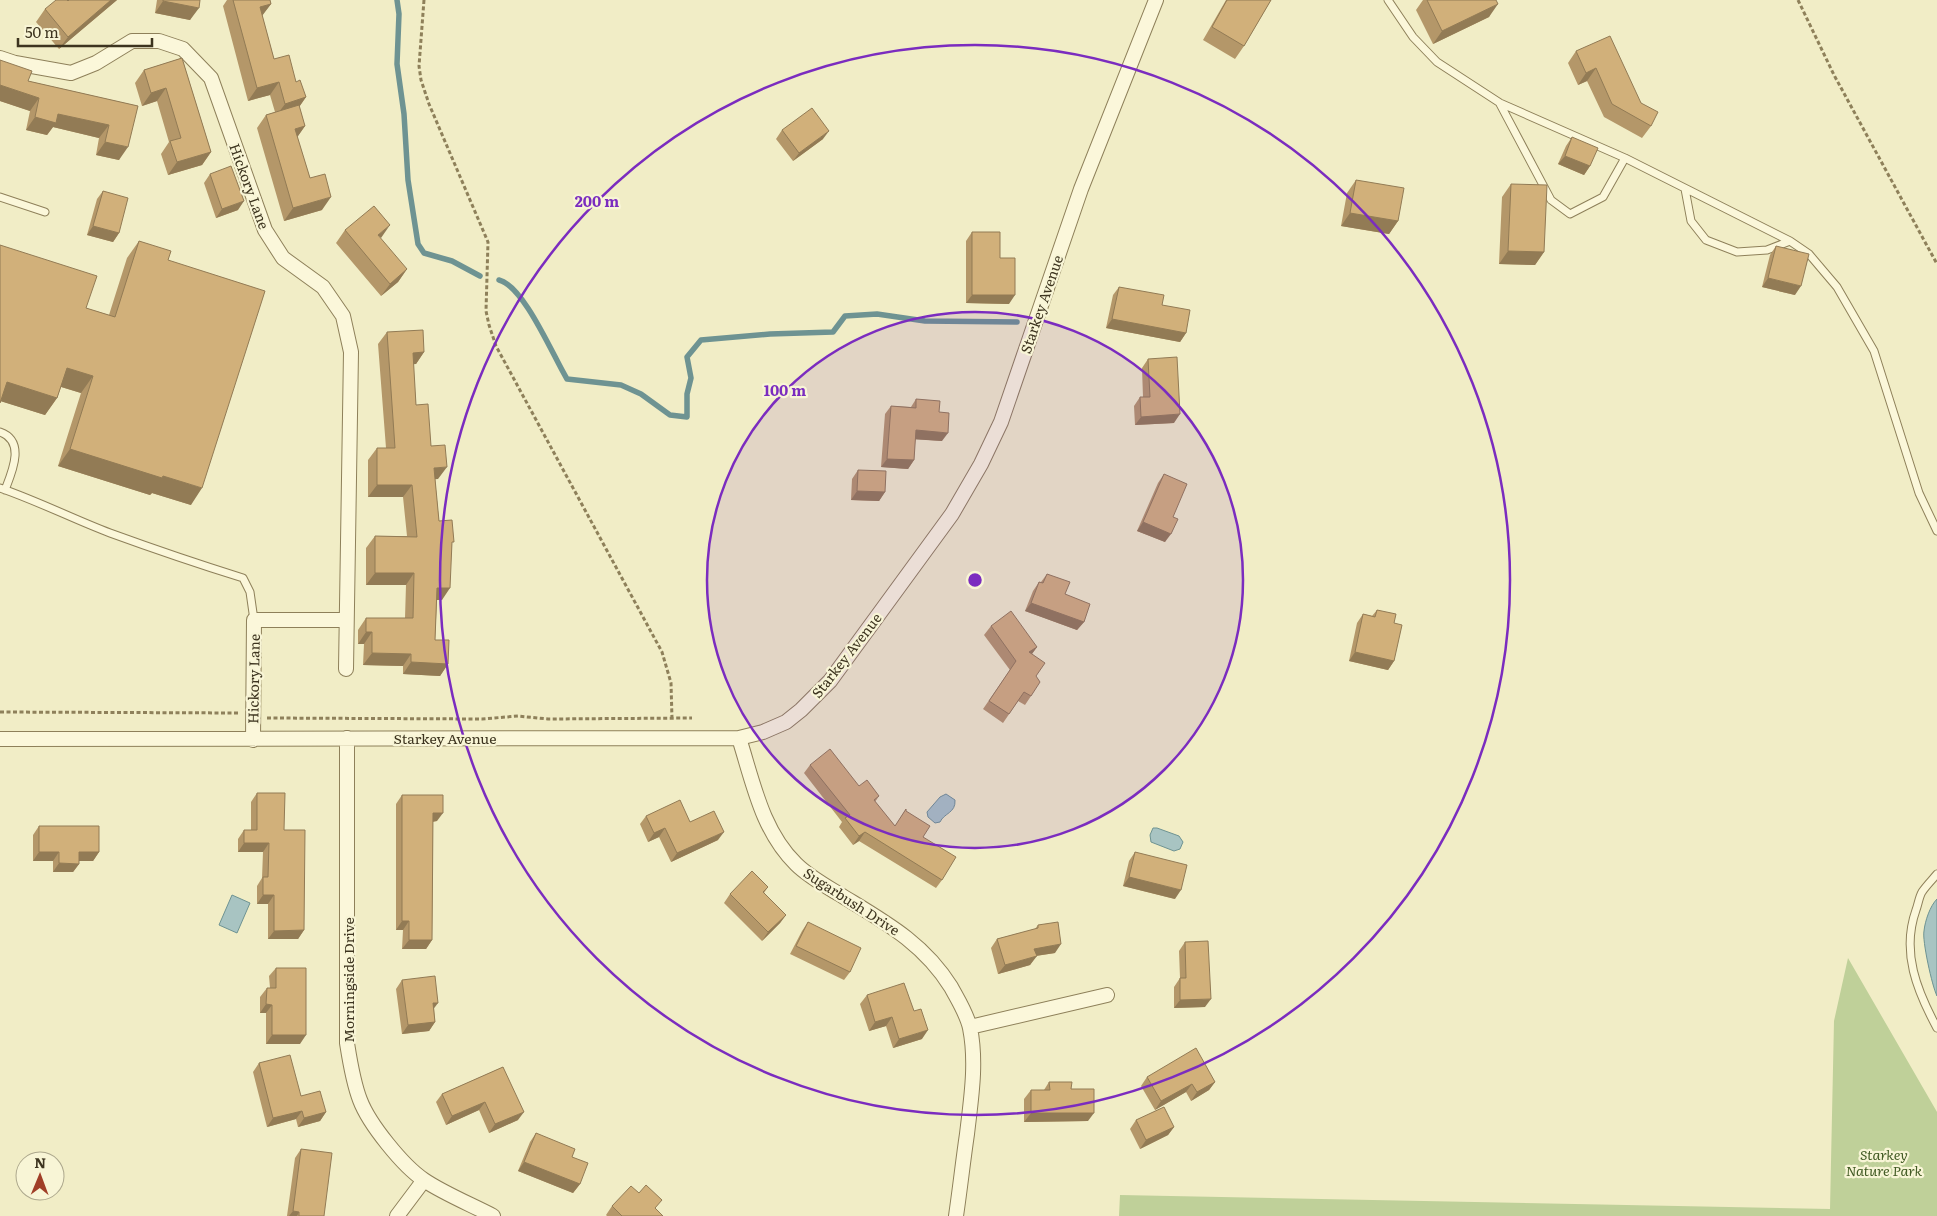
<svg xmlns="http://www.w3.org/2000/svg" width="1937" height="1216" viewBox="0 0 1937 1216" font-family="Literata,serif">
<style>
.green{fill:#bfd099}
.water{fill:#a8c4c2;stroke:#6e9392}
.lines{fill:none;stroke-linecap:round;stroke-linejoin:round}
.stream{stroke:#6e9392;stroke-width:5.5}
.service-casing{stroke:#8e805a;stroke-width:9}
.minor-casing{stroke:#8e805a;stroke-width:16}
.path{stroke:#8e805a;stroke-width:3;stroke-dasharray:4 2.5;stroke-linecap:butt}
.service{stroke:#fbf7da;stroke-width:7}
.minor{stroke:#fbf7da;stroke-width:14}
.wall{fill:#b49769}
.shaded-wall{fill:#927b55}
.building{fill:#d1b07a;stroke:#927b55}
.ring{fill:none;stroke:#7b2cbf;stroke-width:2.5}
.labels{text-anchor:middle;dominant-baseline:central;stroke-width:4.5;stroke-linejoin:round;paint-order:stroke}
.street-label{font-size:14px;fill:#3d341f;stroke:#f8f5d6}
.park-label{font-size:14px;font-style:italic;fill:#425b24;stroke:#f8f5d6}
.centre{fill:#7b2cbf;stroke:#f8f5d6;stroke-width:2.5}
.ring-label{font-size:15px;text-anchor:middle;font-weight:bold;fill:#7b2cbf;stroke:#f8f5d6;stroke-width:4.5;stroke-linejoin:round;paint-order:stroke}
</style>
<rect width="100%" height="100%" fill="#f1edc6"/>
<path class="green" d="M1848,958L1937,1112V1216H1119L1120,1195L1830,1209L1834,1021Z"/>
<path class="water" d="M946,794L955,800C956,813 944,813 940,822L935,823L928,817L927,812L940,797Z
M1153,828H1157L1179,836L1183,842L1180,849L1174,851L1151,842L1150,835Z
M232,895L250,903L237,933L219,925Z
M1937,899V996C1932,986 1922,940 1924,931C1925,921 1930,906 1937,899Z"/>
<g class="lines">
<path class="stream" d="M397,0L399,14L397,64L404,114L408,180L418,244L424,253L452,261L480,276
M499,280C524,286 553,356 567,379L621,385L641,394L670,415L687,417V394L691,378L687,357L701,340L770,334L833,332L845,316L877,314L925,321L1017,322"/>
<g class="service-casing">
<path id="service" d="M1388,0L1413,37L1437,62L1500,103L1625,158L1790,241L1809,254L1837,287L1874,351L1919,493L1937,531
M1500,104L1551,200L1570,214L1603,197L1625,158
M1685,189L1691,221L1706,240L1737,252L1767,250L1790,241
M0,197L45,212
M0,432C26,441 12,472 5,490
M0,488C38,501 73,519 110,533C154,549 198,564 243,578L250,592L254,620
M1937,874C1932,880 1926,886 1922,892C1919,897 1918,905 1916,910C1901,952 1917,991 1937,1028"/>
</g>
<g class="minor-casing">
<path id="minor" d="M0,58L15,63L71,73L96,63L132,41H159L183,49L211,78L265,230L283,258L323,287L343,316L351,352L346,669
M347,738V1043C350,1062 353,1082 360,1100C369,1124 403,1166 424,1180C443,1193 472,1205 493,1216
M739,738C753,782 762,831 796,864C808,876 824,885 839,894C883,921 923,942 951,987C958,1000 967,1014 970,1028C977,1063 971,1099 967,1134C963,1161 960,1189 956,1216
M0,739L739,738L763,732L786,722L801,710L830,681L952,514L981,464L1001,422L1081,189L1156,0
M253,740L254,620H346
M970,1027L1107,995
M397,1216L424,1180"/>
</g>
<path class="path" d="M424,0L419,66L421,80L429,104L488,242L486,311L489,325L496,346L662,652L671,683L672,719
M1798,0L1834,75L1937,264
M0,712L240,713
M267,718L482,719L518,716L548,719L692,718"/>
<use href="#service" class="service"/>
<use href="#minor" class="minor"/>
</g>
<path class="wall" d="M117,0L59,49L36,22L45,9L68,1Z
M157,0H200L190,20L155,13Z
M227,0H270L271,4L262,15L274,59L296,82L306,97L299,107L305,126L297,137L310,178L322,210L284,221L257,128L266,115L275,112L270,95L248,101L223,6Z
M1226,0H1271L1244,46L1235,59L1203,40Z
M1423,0H1496L1489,17L1433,44L1416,10Z
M1576,51L1641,103L1651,126L1642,138L1604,117L1587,81L1578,85L1568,63Z
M182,58L211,152L202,165L168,175L161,154L169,142L157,101L142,106L135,83L144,70Z
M0,60L28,81L138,106L119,160L96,155L99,138L53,127L47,135L26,130L30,111L0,101Z
M782,130L823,139L793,161L776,139Z
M1572,137L1590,166L1584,175L1558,164L1566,146Z
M210,174L238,210L216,218L204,183Z
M1356,180L1398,221L1389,234L1341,226L1347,193Z
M1511,184L1544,252L1535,265L1499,264L1502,197Z
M103,191L119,233L113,242L87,235L97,199Z
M345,230L407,269L398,282L381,296L336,243Z
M972,232L1000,258L1009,304L966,303V241Z
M139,241L168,260L191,505L152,493L150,495L58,466L81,393L61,387L57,398L45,415L1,401L0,245L86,308L109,315L127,258Z
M1776,246L1795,295L1762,287L1770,255Z
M1119,287L1162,305L1186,333L1180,342L1106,328L1113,295Z
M387,332L424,352L416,364H413L416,405L431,446L438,479H435L439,521L452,545L442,600H437L435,640L448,664L440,676L403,674V666L363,665L364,644H358V630L366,618H405L406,585H366V548L375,536H407L403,497H368V460L377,448H386L378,344Z
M1148,359L1174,423L1135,425L1134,406L1140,397H1143L1142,368Z
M916,399L939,412L942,441L915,439L914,460L908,469L881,467L885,414L891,406L911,407Z
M858,470L885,492L879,501L851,500L852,479Z
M1164,474L1173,517L1165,542L1137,531L1158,483Z
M1047,574L1065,594L1084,622L1077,630L1025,611L1033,591L1039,582H1041Z
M1377,610L1394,623V661L1388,670L1349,661L1357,623L1363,614L1372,616Z
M991,626L1037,647L1032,654L1031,696L1025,705L1018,701L1003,723L983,709L1010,670L984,635Z
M810,765L859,786L879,796L875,802L895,826L906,809V811L923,837L942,880L936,888L859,841L853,845L839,827L842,822L804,773Z
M257,793L284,830L304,930L298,939H268V904H257V886L262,878L263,852H238V839L244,830H251V802Z
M402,795L437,821L433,822L432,940L426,949H402L403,930H396V804Z
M646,816L690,822L718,840L671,862L659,837L648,842L640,824Z
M39,826L99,852L93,861H79V864L73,872H53V861H33V835Z
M1135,852L1175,899L1123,886L1129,861Z
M768,887L764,893L786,915L780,923L762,941L724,903L730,894Z
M808,922L850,972L844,980L790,954L802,931Z
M1038,925L1055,953L1036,956L1030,965L998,974L991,948L997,939L1035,929Z
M1185,942L1205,1007L1174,1008V987L1180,978L1179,951Z
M276,968L300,1044H266V1013H260V997L267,988H270L269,976Z
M402,980L434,1008L435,1022L429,1031L402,1034L396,989Z
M867,995L922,1039L893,1048L886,1026L869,1031L860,1004Z
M259,1063L301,1096L326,1112L320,1121L298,1127L296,1119L267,1127L253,1072Z
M503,1067L518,1120L489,1133L479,1110L446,1125L436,1102L442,1094Z
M1147,1077L1215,1082L1209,1090L1191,1101L1186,1092L1155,1110L1141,1086Z
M1049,1082L1071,1089L1088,1121L1024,1122V1099L1031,1090H1044Z
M1136,1120L1174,1127L1168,1135L1140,1149L1130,1129Z
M536,1133L572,1157L580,1184L573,1193L518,1171L530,1142Z
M301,1149L324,1216H287L295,1158Z
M612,1206L656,1209L663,1216H607L606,1215Z"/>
<path class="shaded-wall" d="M111,0H117L59,49L68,37Z
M163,1L199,8L190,20L155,13Z
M271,4L262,16L260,7Z
M1498,4L1489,17L1433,44L1442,31Z
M1596,68L1587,81L1578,85L1586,73Z
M279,82L270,95L248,101L257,88Z
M0,85L39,98L30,111L0,101Z
M166,88L157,101L142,106L151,93Z
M306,97L297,110L276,116L285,104Z
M58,114L109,125L99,138L53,127L47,135L26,130L35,117Z
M305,126L296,139L295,129Z
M829,131L823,139L793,161L799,153Z
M105,142L128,147L119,160L96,155Z
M211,152L202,165L168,175L177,162Z
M1565,156L1590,166L1584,175L1558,164Z
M331,197L322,210L284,221L293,208Z
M244,201L238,210L216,218L222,209Z
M1350,213L1398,221L1389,234L1341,226Z
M390,225L381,238L378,235Z
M93,226L119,233L113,242L87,235Z
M1508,251L1544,252L1535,265L1499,264Z
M407,269L398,282L381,296L390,284Z
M1768,278L1801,286L1795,295L1762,287Z
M972,295H1015L1009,304L966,303Z
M1112,319L1186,333L1180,342L1106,328Z
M424,352L416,364L404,365L413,353Z
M67,368L93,376L81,393L55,385Z
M7,382L57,398L45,415L0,401Z
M1180,414L1174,423L1135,425L1141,417Z
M916,430L948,433L942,441L910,439Z
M70,449L163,476L202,488L191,505L152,493L150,495L58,466Z
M887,459L914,460L908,469L881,467Z
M447,467L438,479L426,480L434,468Z
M377,485H412L403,497H368Z
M857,491L885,492L879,501L851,500Z
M1143,522L1171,534L1165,542L1137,531Z
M375,573H414L406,585H366Z
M437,588H450L442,600H429Z
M1031,603L1084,622L1077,630L1025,611Z
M366,632H372L364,644H358Z
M1037,647L1031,655L1029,652Z
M1355,652L1394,661L1388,670L1349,661Z
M372,653L411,654L403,666L363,665Z
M411,662L448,664L440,676L403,674Z
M433,813H443L437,821L427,822Z
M665,828L659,837L648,842L654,833Z
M724,832L718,840L671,862L677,853Z
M865,832L859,841L853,845L859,836Z
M244,843H269L263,852H238Z
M39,852H59L53,861H33Z
M79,852H99L93,861H73Z
M59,863L79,864L73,872H53Z
M1129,877L1181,890L1175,899L1123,886Z
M263,895H274L268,904H257Z
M786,915L780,923L762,941L768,932Z
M402,921H409L403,930H396Z
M304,930L298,939H268L274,931Z
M409,940H432L426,949H402Z
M1061,944L1055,953L1028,957L1034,949Z
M1037,956L1030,965L998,974L1005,965Z
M1211,999L1205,1007L1174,1008L1180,1000Z
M433,1003H438L432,1011Z
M266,1004L272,1005L266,1013H260Z
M892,1017L886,1026L869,1031L875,1022Z
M435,1022L429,1031L402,1034L408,1025Z
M928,1030L922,1039L893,1048L899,1039Z
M272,1035H306L300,1044H266Z
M1215,1082L1209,1090L1191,1101L1197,1092Z
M1192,1084L1186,1092L1155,1110L1161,1101Z
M485,1102L479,1110L446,1125L452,1116Z
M302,1111L296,1119L267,1127L273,1118Z
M326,1112L320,1121L298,1127L304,1118Z
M524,1112L518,1120L489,1133L495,1124Z
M1031,1113H1094L1088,1121L1024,1122Z
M1174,1127L1168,1135L1140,1149L1146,1140Z
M524,1162L580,1184L573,1193L518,1171Z
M293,1211L299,1212L297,1216H289Z"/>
<path class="building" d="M56,0H67L68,1L69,0H111L68,37L45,9Z
M163,0H200L199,8L163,1Z
M233,0H270L271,4L260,7L274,59L289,55L296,82L300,80L306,97L285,104L279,82L257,88Z
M1227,0H1271L1244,46L1212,27Z
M1427,0H1496L1498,4L1442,31Z
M1610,36L1641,103L1658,112L1651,126L1612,104L1596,68L1586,73L1576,51Z
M182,58L211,152L177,162L170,141L181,138L166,88L151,93L144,70Z
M0,60L32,71L28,81L138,106L128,147L105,142L109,125L58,114L56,123L35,117L39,98L0,85Z
M299,105L305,126L295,129L310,178L325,174L331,197L293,208L266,115Z
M812,108L829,131L799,153L782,130Z
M1572,137L1598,148L1590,166L1565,156Z
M231,166L244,201L222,209L210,174Z
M1356,180L1404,188L1398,221L1350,213Z
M1511,184L1547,185L1544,252L1508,251Z
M103,191L128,198L119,233L93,226Z
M374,206L390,225L378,235L407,269L390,284L345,230Z
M972,232H1000V258H1015V295H972Z
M139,241L171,251L168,260L265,291L202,488L163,476L162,478L70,449L93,376L67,368L57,398L7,382L0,403V245L97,276L86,308L115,317Z
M1776,246L1809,254L1801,286L1768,278Z
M1119,287L1164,295L1162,305L1190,310L1186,333L1112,319Z
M423,330L424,352L413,353L416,405L428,404L431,446L445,445L447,467L434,468L439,521L452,520L454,542H452L450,588H437L435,640H449L448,664L411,662V654L372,653V632H366V618H413L414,573H375V536L417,537L412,485H377V448H395L387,332Z
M1177,357L1180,414L1141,417L1140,397H1150L1148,359Z
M916,399L940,401L939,412L949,413L948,433L916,430L914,460L887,459L891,406L916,408Z
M858,470L886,471L885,492L857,491Z
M1164,474L1187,484L1173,517L1178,519L1171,534L1143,522Z
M1047,574L1070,582L1065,594L1090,604L1084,622L1031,603L1039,582L1043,583Z
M1377,610L1396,614L1394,623L1402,625L1394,661L1355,652L1363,614L1375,617Z
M1011,611L1037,647L1029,652L1045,663L1036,676L1040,682L1031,696L1024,692L1009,714L989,701L1016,661L991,626Z
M830,749L859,786L867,780L879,796L874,800L895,826L906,809V811L930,826L923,837L956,857L942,880L865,832L859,836L845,818L850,815L810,765Z
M257,793H285L284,830H305L304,930L274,931V895H263V877H268L269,843H244V830H257Z
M402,795H443V813H433L432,940H409V921H402Z
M680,800L690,822L714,811L724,832L677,853L665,828L654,833L646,816Z
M39,826H99V852H79V864L59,863V852H39Z
M1135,852L1187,865L1181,890L1129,877Z
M752,871L768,887L763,892L786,915L768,932L730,894Z
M808,922L861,948L850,972L796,946Z
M1058,922L1061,944L1034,949L1037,956L1005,965L997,939L1038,928V925Z
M1208,941L1211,999L1180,1000V978H1186L1185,942Z
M276,968H306V1035H272V1005L266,1004L267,988H276Z
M435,976L438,1003H433L435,1022L408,1025L402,980Z
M904,983L914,1011L921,1009L928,1030L899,1039L892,1017L875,1022L867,995Z
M1196,1048L1215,1082L1197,1092L1192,1084L1161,1101L1147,1077Z
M290,1055L301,1096L320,1091L326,1112L304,1118L302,1111L273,1118L259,1063Z
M503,1067L524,1112L495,1124L485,1102L452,1116L442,1094Z
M1049,1082H1072L1071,1089H1094V1113H1031V1090H1050Z
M1164,1107L1174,1127L1146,1140L1136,1120Z
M536,1133L575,1149L572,1157L588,1163L580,1184L524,1162Z
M301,1149L332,1153L324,1216H299V1212L293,1211Z
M646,1185L662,1200L655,1208L663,1216H622L612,1206L631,1186L639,1193Z"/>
<circle cx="975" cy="580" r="268" fill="#7b2cbf" fill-opacity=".12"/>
<g class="ring">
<circle cx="975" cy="580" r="268"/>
<circle cx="975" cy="580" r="535"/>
</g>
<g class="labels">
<g class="street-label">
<text transform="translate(250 186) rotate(70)">Hickory Lane</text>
<text transform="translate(1041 304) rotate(-71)">Starkey Avenue</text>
<text transform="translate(846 655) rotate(-52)">Starkey Avenue</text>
<text transform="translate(253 679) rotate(-89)">Hickory Lane</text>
<text x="445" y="738">Starkey Avenue</text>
<text transform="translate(852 901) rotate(33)">Sugarbush Drive</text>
<text transform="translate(348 980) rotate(-90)">Morningside Drive</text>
</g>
<g class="park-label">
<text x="1884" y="1154">Starkey<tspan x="1884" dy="16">Nature Park</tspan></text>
</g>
</g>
<circle cx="975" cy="580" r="8" class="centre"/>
<g class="ring-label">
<text x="597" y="207">200 m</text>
<text x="785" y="396">100 m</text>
</g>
<g transform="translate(40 1176) rotate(1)"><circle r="24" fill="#f8f5d6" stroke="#ada88d"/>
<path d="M0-4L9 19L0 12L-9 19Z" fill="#a03e27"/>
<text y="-8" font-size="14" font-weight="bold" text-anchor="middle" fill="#3d341f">N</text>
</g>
<path d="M18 38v8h134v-8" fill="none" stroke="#3d341f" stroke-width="2.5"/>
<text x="25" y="38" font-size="15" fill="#3d341f" stroke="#f8f5d6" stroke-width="4" paint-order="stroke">50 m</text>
</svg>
